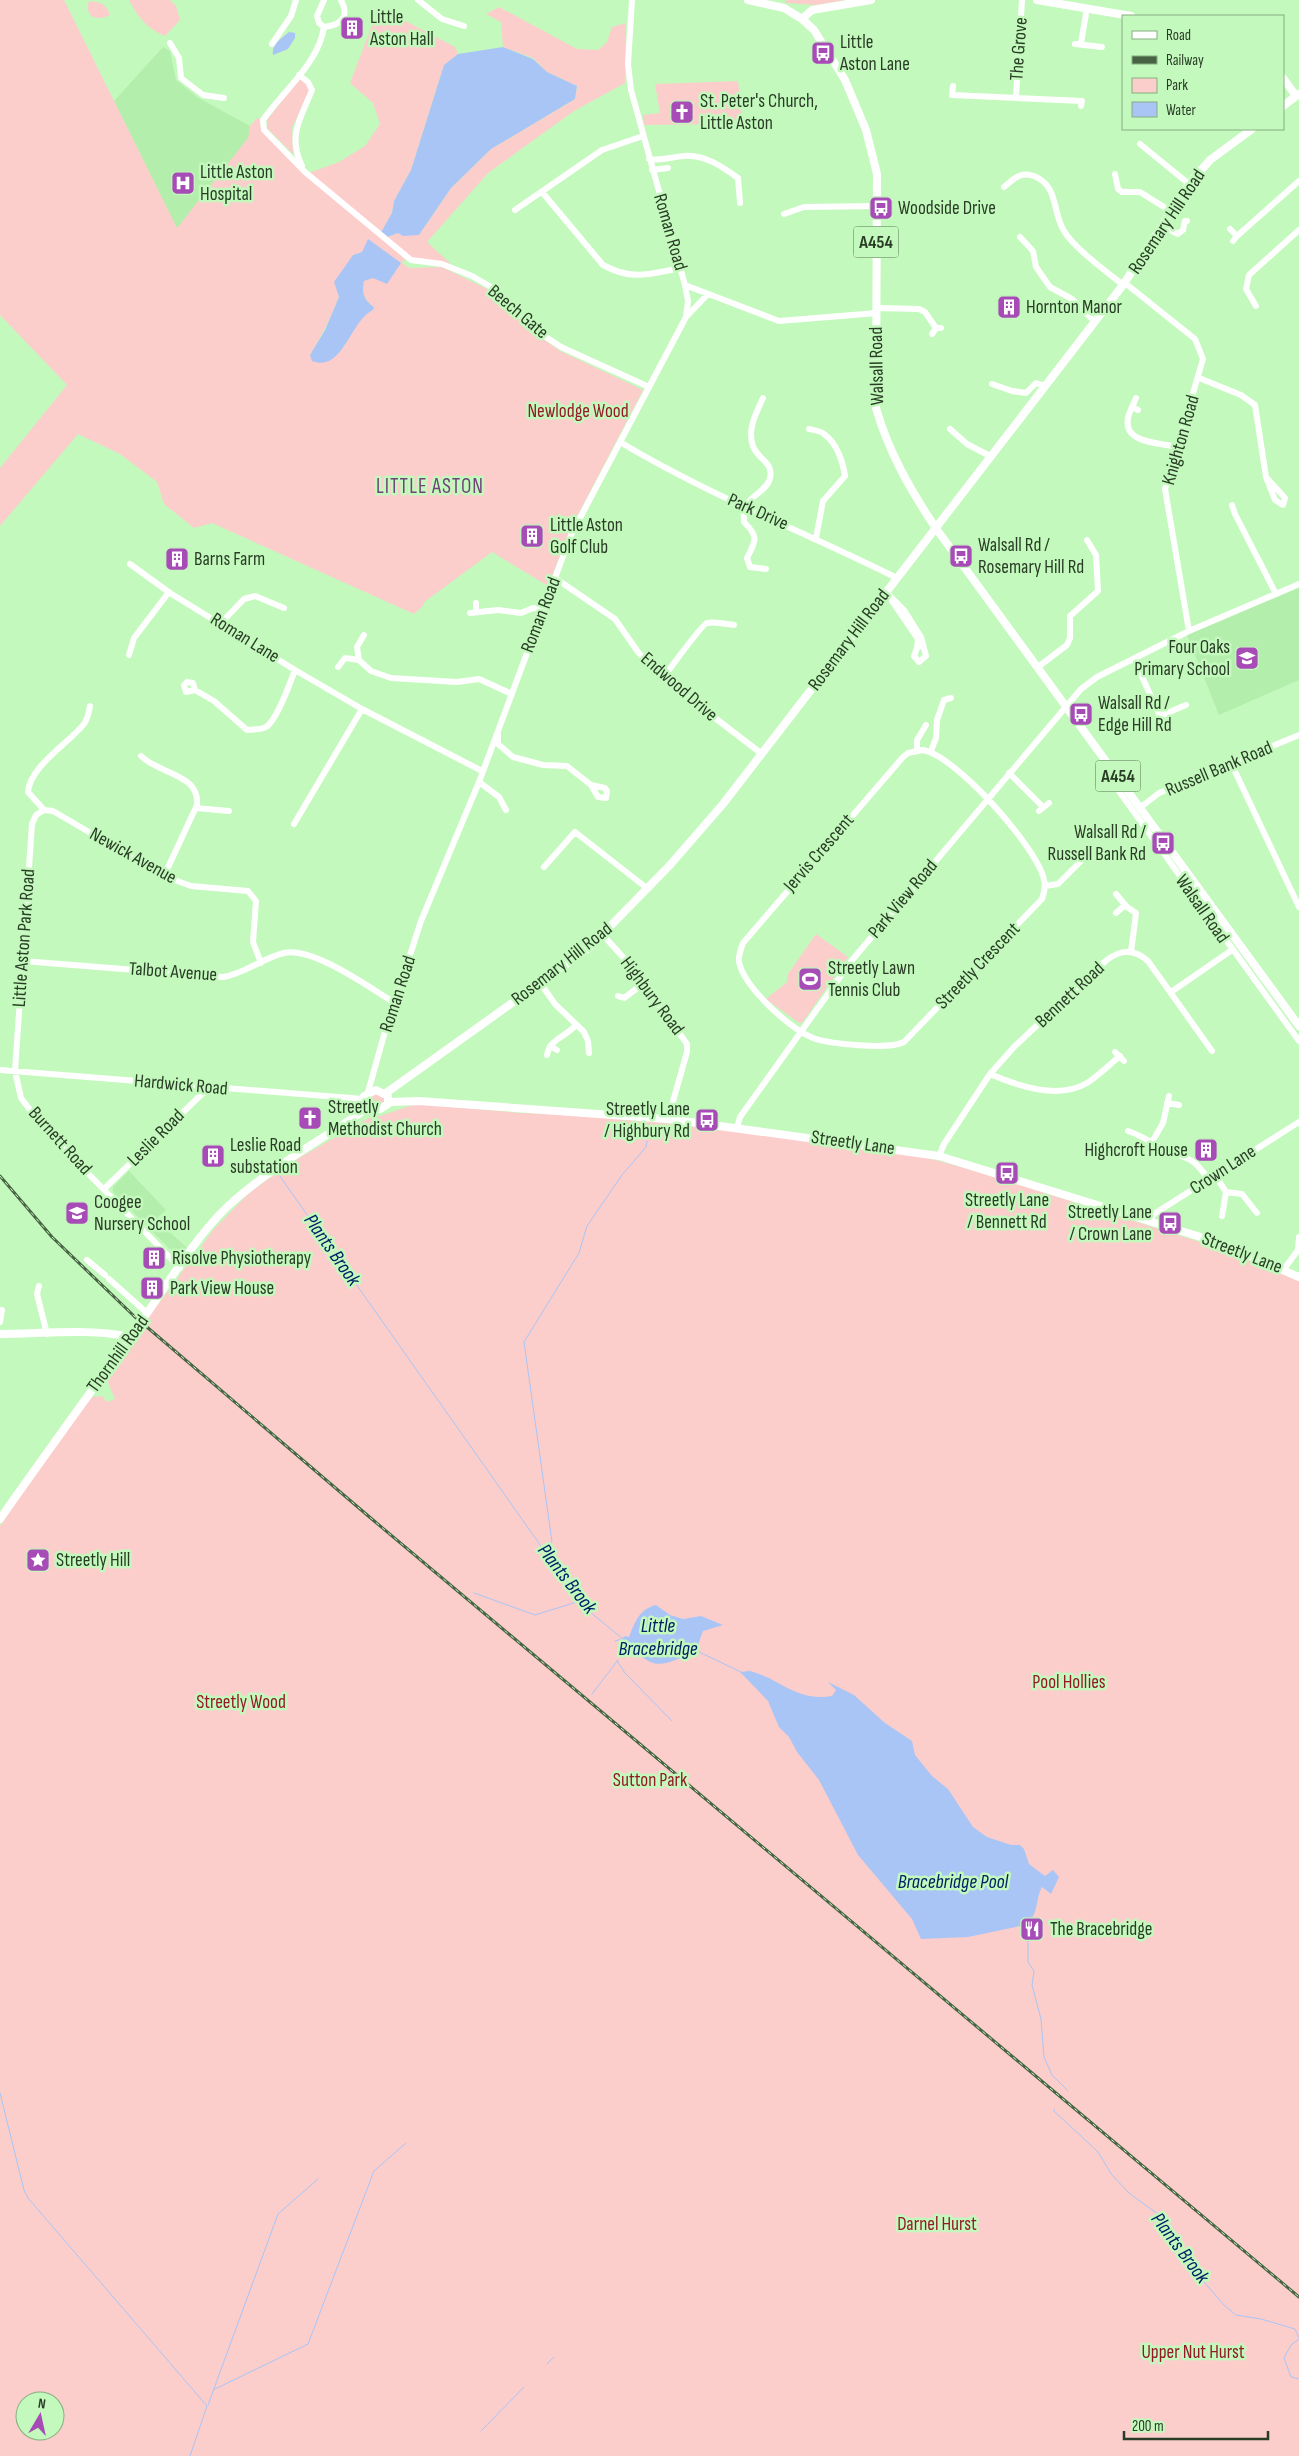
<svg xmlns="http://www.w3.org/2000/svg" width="1299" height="2456" viewBox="0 0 1299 2456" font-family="'Sofia Sans Condensed',sans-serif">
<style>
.built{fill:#b4eeac}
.green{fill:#fbcecc;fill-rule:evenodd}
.water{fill:#a9c5f6}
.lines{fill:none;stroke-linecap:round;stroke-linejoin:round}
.stream{stroke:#a9c5f6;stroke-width:1}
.minor{stroke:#fff;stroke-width:6}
.major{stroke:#fff;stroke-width:8}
.rail-casing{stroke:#486244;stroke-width:3}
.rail{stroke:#c4f9bd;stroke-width:1;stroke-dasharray:4;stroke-linecap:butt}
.labels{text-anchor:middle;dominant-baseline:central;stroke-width:5;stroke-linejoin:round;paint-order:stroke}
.shield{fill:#c4f9bd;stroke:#587553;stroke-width:1}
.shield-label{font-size:18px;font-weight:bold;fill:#293d26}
.poi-label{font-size:19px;fill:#293d26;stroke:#c4f9bd;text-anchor:start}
.street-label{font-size:19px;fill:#293d26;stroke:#c4f9bd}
.park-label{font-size:19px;fill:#941927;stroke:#c4f9bd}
.water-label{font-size:20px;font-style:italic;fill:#002165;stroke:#c4f9bd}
.quarter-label{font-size:21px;letter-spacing:1px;fill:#714379;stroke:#c4f9bd}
</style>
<rect width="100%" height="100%" fill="#c4f9bd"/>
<path class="built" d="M163,47L170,51L176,80L197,97L250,126L249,138L177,229L114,101Z
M1299,588V680L1219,715L1187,635Z
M129,1171L166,1210L156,1219L189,1250L180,1259L113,1192V1187Z"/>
<path class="green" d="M0,0H64L177,228L248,138L250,126L258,117L262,130L405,259L402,263L410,268L442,267L491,291L535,333L560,351L643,390L572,526L548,586L492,552L423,603L424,605L414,614L212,523L194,528L164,504L157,482L120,454L78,434L0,526V468L67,385L0,315ZM362,252L380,280L372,277L364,281C362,293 363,299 374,307L363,315L344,346L310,355C321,337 330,319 338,299C344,284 345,269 353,255Z
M129,0H170L176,6L180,20L165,36C147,29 138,17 129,0Z
M785,0H846L816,5L785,3Z
M89,1C101,2 106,4 110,15C97,22 84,17 89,1Z
M379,7L455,47L458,54L444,65L411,170L394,201L392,213L380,234L309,173L339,162L365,146L380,124L373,103L350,83Z
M499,7L577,49L598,50L607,42L612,27L626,23L625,83L574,111L488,173L427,242L451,264L412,258L385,238L398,233L419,235L451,188L491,149L575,99L577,86L547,72L533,58L503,47L501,22L486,14Z
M300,78L307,85L310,92L292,127L293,154L267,128V120Z
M738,81L743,124L644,125L643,115L660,113L655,84Z
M816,934L848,957L802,1023H799L766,999L787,982L788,974Z
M375,1094L384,1096L385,1102L380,1106H368L366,1103L367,1098Z
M418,1104L520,1113L590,1115L709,1128L712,1132L714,1129L742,1132L916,1155L969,1169L1203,1243L1283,1272L1299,1281V2456H0V1526L59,1438L90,1397L102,1396L107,1402L115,1399L105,1376L214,1229L249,1193L292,1162L369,1118C386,1116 401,1107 418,1104ZM25,2401H55V2431H25Z"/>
<path class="water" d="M289,32L295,33V38L288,49L273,55C271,44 282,38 289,32Z
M503,47L533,59L547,72L577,86L575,99L491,149L451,188L419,235L403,236L398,233L385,238L380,234L392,213L394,201L411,170L444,65L458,54Z
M368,239L401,263L387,284L373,278L364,281C362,293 363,299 374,307L373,310C349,322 343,373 312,361L310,355L325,330L339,297L334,282L353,255L362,252Z
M656,1605L670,1615L683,1619L701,1616L723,1625L703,1631L695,1653C669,1661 655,1675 634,1648H625L622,1639L625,1636L629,1637C635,1622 639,1609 656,1605Z
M750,1671C781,1679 796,1702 832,1696L836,1690L820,1674L828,1682L854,1695L885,1723L912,1741L915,1755L932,1776L948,1789L973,1827L987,1837L1011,1845H1020L1024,1849L1029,1864L1045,1876L1053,1870L1059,1877L1051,1894L1042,1887C1034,1901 1041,1918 1020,1926L968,1937L921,1939L912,1919L858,1855L819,1780L797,1752L789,1737L779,1727L768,1701L740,1672Z"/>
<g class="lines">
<path class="stream" d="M279,1175L584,1607L623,1639
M541,1548L552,1542L524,1342L579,1253L587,1226L622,1175L646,1147L647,1141
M474,1593L535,1615L580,1601
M615,1641L622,1639
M697,1651L741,1672
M620,1656L625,1648
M617,1661L625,1673L672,1721
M592,1694L618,1660
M1028,1936V1962L1034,1971L1032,1985L1041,2019L1044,2057L1052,2075L1068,2091
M0,2093L24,2190L28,2198L207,2406L190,2456
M1054,2109V2111L1098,2152L1112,2175L1129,2193L1159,2215L1172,2245L1224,2305L1236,2315L1261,2319L1295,2329L1299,2338
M1299,2339L1291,2345L1284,2358L1291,2377L1299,2379
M547,2364L554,2357
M213,2390L308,2344L374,2171L406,2143
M208,2405L278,2214L318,2179
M481,2431L524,2387"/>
<path class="minor" d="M324,0L317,16L319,23L324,27
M341,0C350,17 341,25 324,27C319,63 283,91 263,120L264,130L305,172L411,260L442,264L472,276L491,287L534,329L561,347L649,387
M418,0L442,19L464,26
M170,43L179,58L181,78L203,95L224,98
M1081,43L1087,8
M272,44L291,16L296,0
M1075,44L1102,47
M299,75L308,82L312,90C301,118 287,135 302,166
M953,86L952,95L1082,101L1081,106
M1016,97L1022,0
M1140,144L1189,184
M649,159C663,161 671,157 684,156C704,154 723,167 738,178L740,203
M652,170L668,168
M1115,174L1118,189L1122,192H1140L1172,212
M1004,187C1014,179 1020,171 1034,176C1059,186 1052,212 1064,231C1074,248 1107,272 1123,285
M542,192L603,265C632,281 650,274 680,268
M515,210L602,150L643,136
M784,214L804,207L877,206
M1162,226L1178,234L1183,230L1185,221H1187
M1230,229L1237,236L1233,241
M1237,236L1299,181
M1020,237L1033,251L1036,267L1050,287L1072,299L1095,322
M1125,283L1195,339L1203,359L1165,489L1189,631
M685,285L779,321L877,313
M1256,306L1246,289L1249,275L1299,230
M877,308L919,309L925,312L936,328H941
M686,317L708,294
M932,334L936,328
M1199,378L1241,395L1255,405L1266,477L1285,498L1283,505L1275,500L1266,477
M992,384L1012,391L1026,393L1036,383L1045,386
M763,398C756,413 747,430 753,446C757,459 774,462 770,478C768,490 750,496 745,507C743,511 744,518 744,522C759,537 756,540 747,558L750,567L766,569
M1136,398L1132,407L1138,410
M1132,407C1114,443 1154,442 1178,447
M809,429C814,430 821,431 824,434C837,443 843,462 845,476L823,501L816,538
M950,429L967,444L990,456
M620,442C708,495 805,532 897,578
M1232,505L1235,514L1276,594
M130,564L170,593L295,670L362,709L482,771
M555,578L615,619L638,652L663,678L762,754
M476,603V611
M470,613L498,610L521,613L533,608L544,609
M221,623L244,599L255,596L284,608
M917,648L918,639L886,592L904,610L921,637L926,656L919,662L914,656L917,648L922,645
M129,655L134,638L169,592
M1134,659L1160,716L1186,705
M359,660L357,647L364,635
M338,667L345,658L359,660L371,671L391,678L457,682L479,679L512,694
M1038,667L1067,645L1070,638V616L1098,591L1096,555L1087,540
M663,678C670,669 701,625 707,623C714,621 726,624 734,625
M195,690L186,692L184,685L187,682L193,683L195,690L214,701L247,730C253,729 261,730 266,727C277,720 290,683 295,670
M498,733V744L513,757L543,765L567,766L591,785L605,788L607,791L606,798L598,797L591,785
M923,750C955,755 1038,848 1044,880C1046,887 1044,893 1042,899L904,1042C889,1050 829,1044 813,1038C789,1028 744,987 739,962C738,955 741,949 743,943L903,757L908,753Z
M917,751V740L926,725
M931,751L936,738L937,720L944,700L951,698
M141,756C159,774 200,774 197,805L164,876
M1231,763L1299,907
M1009,773L1043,807
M1117,776L1113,779V783L1299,1041
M479,782L499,797L506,810
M1141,807L1159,793L1299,735
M196,808L229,811
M44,810L36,815L32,824L15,1071L21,1098L43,1127L180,1268
M44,810L53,811L164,876L191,886L248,891L256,901L253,942L261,963
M44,810L28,792C30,766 69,743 84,724C87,720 89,712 90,706
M1039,811L1049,803
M294,824L362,709
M544,867L575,832L648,889
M1045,886L1058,884L1082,860
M1116,894L1127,907L1136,913L1131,952
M1116,913L1125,905
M603,935L631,966L687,1044V1052L668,1119
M23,961L223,977C245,974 262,958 284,953C312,946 370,988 395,1003
M541,984L555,1004L584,1032L588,1041L589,1053
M1171,992L1232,950
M618,996L624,998L644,983
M550,1046L557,1050
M1115,1052L1124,1061
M547,1055C550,1039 565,1037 575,1026
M0,1070L363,1099
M990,1074C1018,1086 1058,1100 1087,1083C1098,1076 1109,1065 1120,1056
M368,1092L384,1035L421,921L479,782L571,535L686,317L688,301L685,285L631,90L628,64L632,0
M1167,1103L1179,1105
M737,1128L740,1117L853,959L1081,689L1097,677L1189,631L1299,584
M1128,1131C1140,1135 1149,1141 1160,1147C1185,1160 1191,1153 1208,1179
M1152,1142L1163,1123L1169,1096
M939,1156L944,1144L990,1074L1014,1047L1101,965C1116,951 1131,946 1148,961L1212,1051
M1215,1175L1226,1192L1222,1216
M104,1189L208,1088
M1226,1192L1242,1194L1257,1213
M1149,1221L1154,1214L1299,1122
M87,1260L105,1275
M1284,1269L1298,1250L1299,1237
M109,1279L147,1313
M39,1286L37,1294L47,1334
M0,1322L2,1310"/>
<path class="major" d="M748,0L784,8L802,19L814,30L845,80L866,130L877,174L876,408C889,453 910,489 935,527L1299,1026
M1037,0L1131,16
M802,19L812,10L871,0
M1283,78L1296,96
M1283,106L1299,94
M376,1090L388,1096V1104L380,1109H366L363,1102L364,1096Z
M386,1093L589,948L670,865L723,804L1123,285L1189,184L1210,160L1252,129
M389,1102L419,1101L668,1119L939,1156L1220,1243L1299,1277
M0,1334C39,1334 93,1328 130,1337
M0,1519C46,1453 94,1388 141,1322C168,1284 193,1240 227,1207C269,1168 320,1141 366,1109"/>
<g class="rail-casing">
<path id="rail" d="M0,1176L52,1237L134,1316L373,1520L1299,2297"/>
</g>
<use href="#rail" class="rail"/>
</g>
<defs>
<g id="building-square" transform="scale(1.25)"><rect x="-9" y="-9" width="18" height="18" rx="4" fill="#a74cb7" stroke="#c4f9bd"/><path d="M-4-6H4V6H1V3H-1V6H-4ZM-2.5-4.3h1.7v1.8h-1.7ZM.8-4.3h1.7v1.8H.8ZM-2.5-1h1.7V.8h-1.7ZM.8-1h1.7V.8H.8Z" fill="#fff"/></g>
<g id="bus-square" transform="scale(1.25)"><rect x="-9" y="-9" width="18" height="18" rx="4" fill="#a74cb7" stroke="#c4f9bd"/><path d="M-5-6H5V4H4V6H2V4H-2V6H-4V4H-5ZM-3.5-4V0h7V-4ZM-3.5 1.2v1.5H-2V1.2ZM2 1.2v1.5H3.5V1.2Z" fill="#fff"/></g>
<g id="church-square" transform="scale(1.25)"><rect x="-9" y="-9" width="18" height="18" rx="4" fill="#a74cb7" stroke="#c4f9bd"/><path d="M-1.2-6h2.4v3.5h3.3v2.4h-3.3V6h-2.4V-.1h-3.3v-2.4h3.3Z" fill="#fff"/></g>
<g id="hospital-square" transform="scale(1.25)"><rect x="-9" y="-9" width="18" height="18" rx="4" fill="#a74cb7" stroke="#c4f9bd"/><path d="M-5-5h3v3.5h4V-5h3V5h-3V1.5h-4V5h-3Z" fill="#fff"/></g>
<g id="school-square" transform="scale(1.25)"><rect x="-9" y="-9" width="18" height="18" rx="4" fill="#a74cb7" stroke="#c4f9bd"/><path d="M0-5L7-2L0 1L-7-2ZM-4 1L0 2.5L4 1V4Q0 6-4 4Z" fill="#fff"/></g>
<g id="stadium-square" transform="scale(1.25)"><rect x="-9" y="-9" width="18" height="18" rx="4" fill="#a74cb7" stroke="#c4f9bd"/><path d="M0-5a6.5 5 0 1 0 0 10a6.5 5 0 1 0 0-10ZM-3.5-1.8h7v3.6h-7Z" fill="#fff"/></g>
<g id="sight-square" transform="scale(1.25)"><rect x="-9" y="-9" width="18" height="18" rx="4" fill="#a74cb7" stroke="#c4f9bd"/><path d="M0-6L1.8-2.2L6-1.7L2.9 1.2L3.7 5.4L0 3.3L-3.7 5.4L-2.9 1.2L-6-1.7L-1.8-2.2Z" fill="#fff"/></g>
<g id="restaurant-square" transform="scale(1.25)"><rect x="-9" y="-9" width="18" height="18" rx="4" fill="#a74cb7" stroke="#c4f9bd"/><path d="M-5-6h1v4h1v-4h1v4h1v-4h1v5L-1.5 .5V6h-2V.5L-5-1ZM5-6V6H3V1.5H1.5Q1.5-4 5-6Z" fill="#fff"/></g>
</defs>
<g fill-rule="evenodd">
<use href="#building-square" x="352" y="28"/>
<use href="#bus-square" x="823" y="53"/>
<use href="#church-square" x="682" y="112"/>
<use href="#hospital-square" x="183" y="183"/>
<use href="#bus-square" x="881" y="208"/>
<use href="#building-square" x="1009" y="307"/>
<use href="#building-square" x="532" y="536"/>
<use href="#bus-square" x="961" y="556"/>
<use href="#building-square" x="177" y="559"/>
<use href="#school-square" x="1247" y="658"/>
<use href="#bus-square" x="1081" y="714"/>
<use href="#bus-square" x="1163" y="843"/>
<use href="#stadium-square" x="810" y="979"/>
<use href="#church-square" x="310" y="1118"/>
<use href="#bus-square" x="707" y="1120"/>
<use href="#building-square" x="1206" y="1150"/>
<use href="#building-square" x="213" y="1156"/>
<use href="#bus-square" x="1007" y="1173"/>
<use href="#school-square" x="77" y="1213"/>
<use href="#bus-square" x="1170" y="1223"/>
<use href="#building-square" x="154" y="1258"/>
<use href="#building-square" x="152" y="1288"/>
<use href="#sight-square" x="38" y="1560"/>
<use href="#restaurant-square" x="1032" y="1929"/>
</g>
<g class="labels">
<g class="shield">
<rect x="853.5" y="226.5" width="45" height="31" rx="4"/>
<rect x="1095.5" y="760.5" width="45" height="31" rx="4"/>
</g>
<g class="shield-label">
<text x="876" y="242">A454</text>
<text x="1118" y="776">A454</text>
</g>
<g class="poi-label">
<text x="370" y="17">Little<tspan x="370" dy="22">Aston Hall</tspan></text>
<text x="840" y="42">Little<tspan x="840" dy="22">Aston Lane</tspan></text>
<text x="700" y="101">St. Peter's Church,<tspan x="700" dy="22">Little Aston</tspan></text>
<text x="200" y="172">Little Aston<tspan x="200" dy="22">Hospital</tspan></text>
<text x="898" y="208">Woodside Drive</text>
<text x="1026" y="307">Hornton Manor</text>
<text x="550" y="525">Little Aston<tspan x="550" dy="22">Golf Club</tspan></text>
<text x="978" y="545">Walsall Rd /<tspan x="978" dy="22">Rosemary Hill Rd</tspan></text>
<text x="194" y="559">Barns Farm</text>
<text x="1230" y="647" text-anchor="end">Four Oaks<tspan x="1230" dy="22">Primary School</tspan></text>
<text x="1098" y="703">Walsall Rd /<tspan x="1098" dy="22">Edge Hill Rd</tspan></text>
<text x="1146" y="832" text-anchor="end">Walsall Rd /<tspan x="1146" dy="22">Russell Bank Rd</tspan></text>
<text x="828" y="968">Streetly Lawn<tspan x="828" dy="22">Tennis Club</tspan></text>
<text x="328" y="1107">Streetly<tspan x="328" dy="22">Methodist Church</tspan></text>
<text x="690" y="1109" text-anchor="end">Streetly Lane<tspan x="690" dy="22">/ Highbury Rd</tspan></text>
<text x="230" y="1145">Leslie Road<tspan x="230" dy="22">substation</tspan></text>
<text x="1188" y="1150" text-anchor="end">Highcroft House</text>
<text x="1007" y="1200" text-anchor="middle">Streetly Lane<tspan x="1007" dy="22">/ Bennett Rd</tspan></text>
<text x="94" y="1202">Coogee<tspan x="94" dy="22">Nursery School</tspan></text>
<text x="1152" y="1212" text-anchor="end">Streetly Lane<tspan x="1152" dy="22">/ Crown Lane</tspan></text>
<text x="172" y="1258">Risolve Physiotherapy</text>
<text x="170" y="1288">Park View House</text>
<text x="56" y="1560">Streetly Hill</text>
<text x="1050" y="1929">The Bracebridge</text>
</g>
<g class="street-label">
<text transform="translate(1019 49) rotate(-86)">The Grove</text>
<text transform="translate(1167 222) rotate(-56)">Rosemary Hill Road</text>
<text transform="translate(670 232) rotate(74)">Roman Road</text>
<text transform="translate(518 312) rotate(40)">Beech Gate</text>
<text transform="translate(877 366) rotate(-91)">Walsall Road</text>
<text transform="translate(1181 440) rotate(-74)">Knighton Road</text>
<text transform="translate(758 512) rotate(24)">Park Drive</text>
<text transform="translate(541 615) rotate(-69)">Roman Road</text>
<text transform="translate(245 638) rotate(32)">Roman Lane</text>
<text transform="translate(849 640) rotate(-53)">Rosemary Hill Road</text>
<text transform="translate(679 687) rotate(41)">Endwood Drive</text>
<text transform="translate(1219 769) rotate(-23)">Russell Bank Road</text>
<text transform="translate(819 853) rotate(-49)">Jervis Crescent</text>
<text transform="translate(133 856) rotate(29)">Newick Avenue</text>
<text transform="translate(903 899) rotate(-50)">Park View Road</text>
<text transform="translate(1202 909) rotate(55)">Walsall Road</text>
<text transform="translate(24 938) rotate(-86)">Little Aston Park Road</text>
<text transform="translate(562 964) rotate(-38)">Rosemary Hill Road</text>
<text transform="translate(978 966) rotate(-46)">Streetly Crescent</text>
<text transform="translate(173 972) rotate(4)">Talbot Avenue</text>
<text transform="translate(398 994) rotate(-72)">Roman Road</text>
<text transform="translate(1070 995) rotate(-43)">Bennett Road</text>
<text transform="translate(652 996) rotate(53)">Highbury Road</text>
<text transform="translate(181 1085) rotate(5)">Hardwick Road</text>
<text transform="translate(156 1138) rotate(-45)">Leslie Road</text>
<text transform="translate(60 1141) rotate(48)">Burnett Road</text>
<text transform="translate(853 1143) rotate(8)">Streetly Lane</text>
<text transform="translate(1223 1170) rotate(-33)">Crown Lane</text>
<text transform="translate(1242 1253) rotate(21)">Streetly Lane</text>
<text transform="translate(118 1354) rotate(-54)">Thornhill Road</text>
</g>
<g class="park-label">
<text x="578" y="411">Newlodge Wood</text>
<text x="1069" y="1682">Pool Hollies</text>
<text x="241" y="1702">Streetly Wood</text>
<text x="650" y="1780">Sutton Park</text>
<text x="937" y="2224">Darnel Hurst</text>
<text x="1193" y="2352">Upper Nut Hurst</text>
</g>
<g class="water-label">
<text transform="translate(332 1250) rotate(55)">Plants Brook</text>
<text transform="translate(567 1579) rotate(52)">Plants Brook</text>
<text x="658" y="1626">Little<tspan x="658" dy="23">Bracebridge</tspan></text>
<text x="953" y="1882">Bracebridge Pool</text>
<text transform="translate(1180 2248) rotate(53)">Plants Brook</text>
</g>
<g class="quarter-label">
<text x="430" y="486">LITTLE ASTON</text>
</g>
</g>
<rect x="1122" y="15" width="162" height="115" fill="#c4f9bd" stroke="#86ae81"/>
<rect x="1132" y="31" width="25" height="8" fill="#ffffff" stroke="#86ae81"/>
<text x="1166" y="40" font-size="15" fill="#293d26">Road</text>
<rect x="1132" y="56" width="25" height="8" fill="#486244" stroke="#86ae81"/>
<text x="1166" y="65" font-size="15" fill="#293d26">Railway</text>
<rect x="1132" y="78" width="25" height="15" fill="#fbcecc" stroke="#86ae81"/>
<text x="1166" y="90" font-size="15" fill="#293d26">Park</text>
<rect x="1132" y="102" width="25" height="15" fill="#a9c5f6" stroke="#86ae81"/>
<text x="1166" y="115" font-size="15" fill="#293d26">Water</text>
<g transform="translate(40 2416) rotate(9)"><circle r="24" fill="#c4f9bd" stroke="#86ae81"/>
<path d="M0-4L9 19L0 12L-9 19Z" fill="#a74cb7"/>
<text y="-8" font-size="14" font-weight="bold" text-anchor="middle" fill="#293d26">N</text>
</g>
<path d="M1124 2431v8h144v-8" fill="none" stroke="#293d26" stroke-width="2.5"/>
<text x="1132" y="2431" font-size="15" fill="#293d26" stroke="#c4f9bd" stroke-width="4" paint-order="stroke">200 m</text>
</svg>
